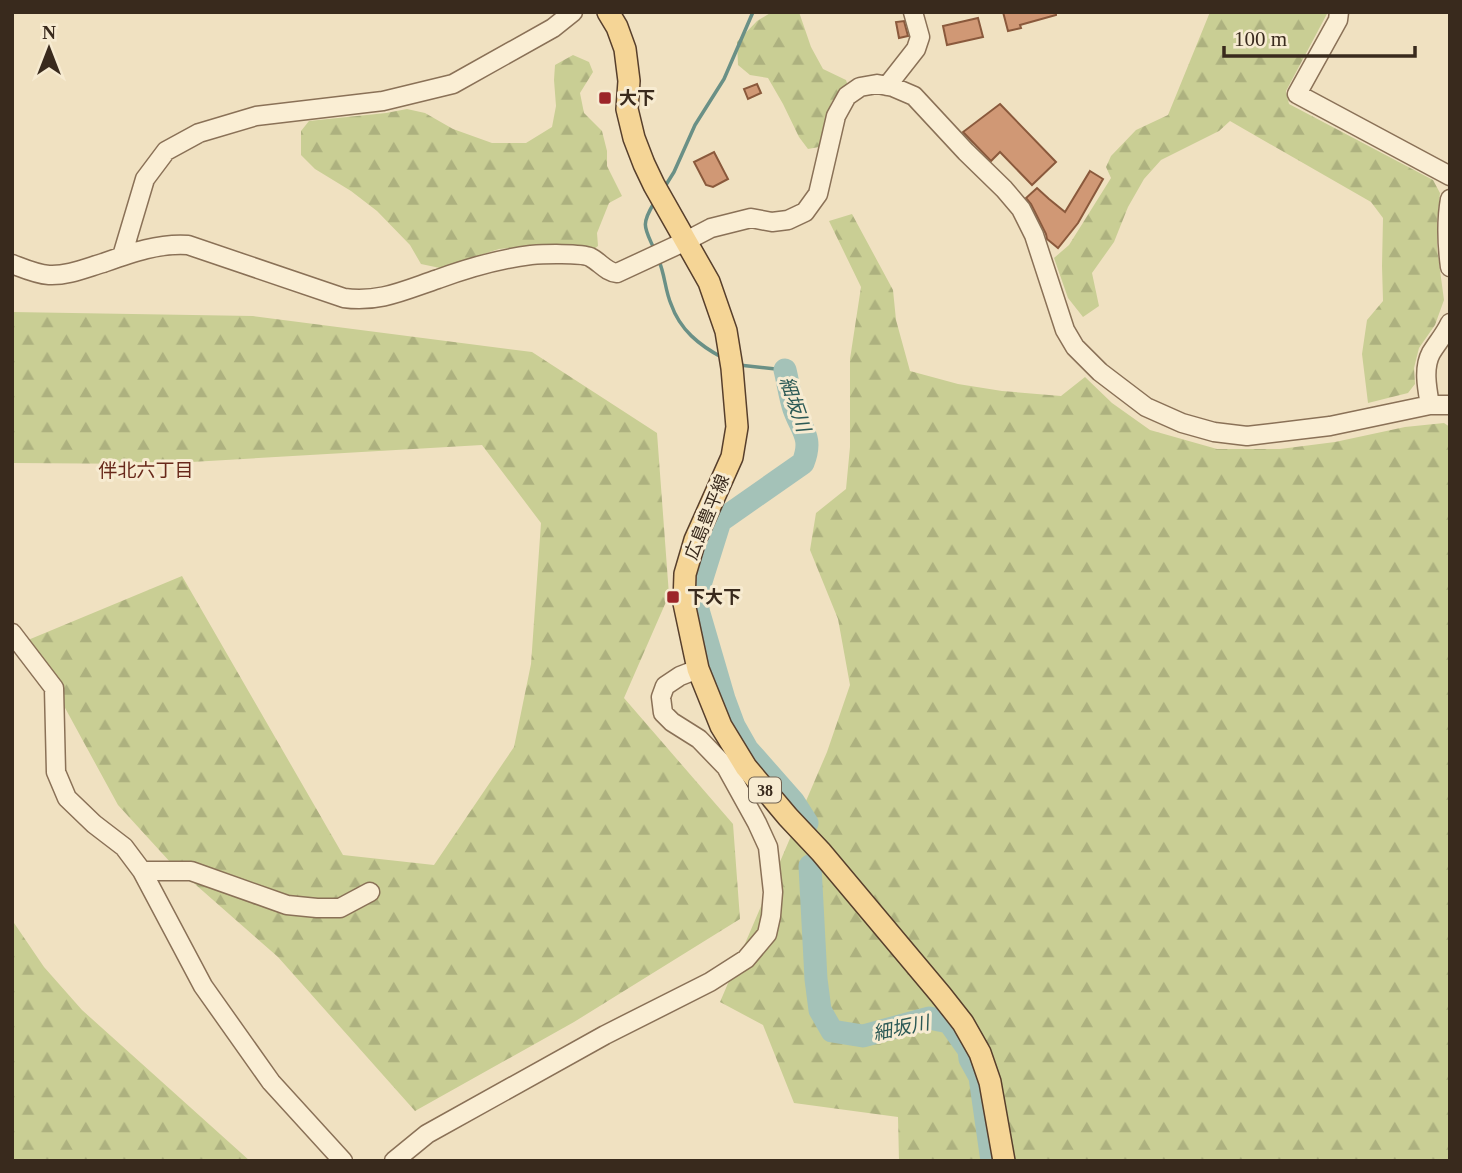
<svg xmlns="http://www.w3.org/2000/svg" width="1462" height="1173" viewBox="0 0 1462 1173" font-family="'Times New Roman','Noto Sans JP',serif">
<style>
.forest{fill:url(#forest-firs)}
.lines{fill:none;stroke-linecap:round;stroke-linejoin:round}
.stream{stroke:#6a9086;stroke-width:3.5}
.river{stroke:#a4c2b8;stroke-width:23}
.building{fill:#d09875;stroke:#8a593c;stroke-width:2}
.minor-casing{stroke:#8a7157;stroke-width:21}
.major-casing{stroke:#573f2c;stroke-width:24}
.minor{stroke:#faeed4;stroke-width:18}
.major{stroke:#f5d596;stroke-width:21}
.poi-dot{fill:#9c2528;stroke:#f7ebd1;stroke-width:2.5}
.labels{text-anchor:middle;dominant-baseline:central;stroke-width:6;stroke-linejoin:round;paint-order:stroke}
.shield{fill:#f7ebd1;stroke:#726453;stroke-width:2}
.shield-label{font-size:16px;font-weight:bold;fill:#392a1d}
.poi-label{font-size:18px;font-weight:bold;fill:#392a1d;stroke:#f7ebd1;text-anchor:start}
.street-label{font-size:18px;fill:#392a1d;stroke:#f7ebd1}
.water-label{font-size:19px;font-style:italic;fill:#2b5955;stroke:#f7ebd1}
.neighbourhood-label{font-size:19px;fill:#68281a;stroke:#f7ebd1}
</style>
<defs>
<pattern id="forest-firs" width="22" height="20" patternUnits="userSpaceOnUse" patternTransform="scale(1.75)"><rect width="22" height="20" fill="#c9ce94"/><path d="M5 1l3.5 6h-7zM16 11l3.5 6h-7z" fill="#adb17f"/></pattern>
</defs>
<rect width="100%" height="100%" fill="#f0e1c1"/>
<path class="forest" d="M772,12H799L811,47L823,69L846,80L848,86L832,101L825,120L819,147L808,149L799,137L783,104L768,78L750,75L738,65L737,42L757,21Z
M1210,12H1328L1286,91L1289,104L1433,180L1440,193L1437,222V248L1444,300L1435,325L1419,348L1414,368L1415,384L1408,393L1368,403L1362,354L1367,320L1383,301L1382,266L1383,218L1371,202L1230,121L1219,131L1161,160L1144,179L1128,207L1114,242L1092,273L1099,306L1083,317L1068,298L1054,258L1069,245L1111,178L1106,167L1111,156L1136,130L1168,115Z
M573,55L589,62L593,72L580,93L584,113L602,131L607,151V166L622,196L609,203L597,233L598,246L591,251L534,246L499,249L440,268L421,264L410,245L377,211L351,191L315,169L301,155V131L309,121L386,113L407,109L425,113L453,129L492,143H526L552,127L556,106L554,80L555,65Z
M852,214L893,290L896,320L910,371L958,384L1002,391L1061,396L1085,377L1112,403L1150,430L1217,449H1280L1335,442L1405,427L1444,423L1450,427V1161H899L898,1117L794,1103L763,1025L720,1002L827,752L850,685L838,619L810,550L816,513L846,489L850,447V359L861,287L829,221Z
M12,312L253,316L532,352L657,433L669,595L624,698L733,824L740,919L574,1022L415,1111L278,957L171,863L118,805L28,640L182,576L343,855L434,865L514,747L531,664L541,523L482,445L157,464L12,463Z
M12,920L44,967L82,1010L250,1161H12Z"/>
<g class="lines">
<path class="stream" d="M664,188L674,172L695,125L724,79L753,12
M654,203C640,226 645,228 655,251
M659,261C665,275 665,290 671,304C680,330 699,345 723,358
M739,365L785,370"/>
<path class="river" d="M785,370C788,382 790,397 794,409C802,431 813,438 803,463L720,521L698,591V610L724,699L734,726L747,749L793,801L807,823
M810,866L816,979L820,1010L832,1031L863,1036L929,1018L949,1022L969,1050L970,1059L980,1077L992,1161"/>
</g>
<path class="building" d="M1003,12H1056V15L1020,25L1021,28L1008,31Z
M978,18L983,37L947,45L943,26Z
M904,21L908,36L899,38L896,22Z
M757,84L761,93L748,99L744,89Z
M1000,104L1056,162L1032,185L1000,152L991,161L963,132Z
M714,152L728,179L713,187L706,185L694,162Z
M1090,171L1103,179L1078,223L1058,248L1047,239L1046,234L1031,204L1026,198L1037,188L1049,199L1065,212Z"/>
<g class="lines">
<g class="minor-casing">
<path id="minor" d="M1339,12L1338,20L1297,94L1450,176
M887,86L916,49L920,37L913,12
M1450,199C1446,222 1447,244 1450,267
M122,256L145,179L166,151L199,133L256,116L383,101L453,84L553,28L573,12
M12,264C25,269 36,274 49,275C67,276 86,268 103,263C131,253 158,243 188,245L344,298C379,303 405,290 438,279C468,268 499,259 531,255C543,254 581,253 590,257C600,262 606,272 617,273L686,241L711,228L751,218L772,222L788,220L805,212L818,194L836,116L847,96L860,87L877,84L893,87L914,96L966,152L1004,189L1021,209L1034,235L1065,330L1075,347L1100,372L1146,407L1182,423L1214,432L1247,436L1330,426L1430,405H1450
M1430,405C1427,388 1423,368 1431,353C1437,343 1445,334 1450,323
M12,633L54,688L56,772L67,798L94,824L124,847L142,871L203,986L271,1082L343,1161
M142,871H191L287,905L317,908H340L370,892
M394,1161L427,1134L605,1035L710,982L746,959L767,934L771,916L773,892L768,847L757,823L726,767L699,739L672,722L663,713L661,697L665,686L680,676L698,669"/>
</g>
<g class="major-casing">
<path id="major" d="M608,12L617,27L625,49L629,81L627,109L634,138L644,164L654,185L709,282L726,331L732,368L737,427L732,457L695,540L685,574L684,603L698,669L721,726L746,767L788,817L821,852L941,995L963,1023L980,1053L990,1082L1004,1161"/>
</g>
<use href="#minor" class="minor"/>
<use href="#major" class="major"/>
</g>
<g class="poi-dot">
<rect x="598" y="91" width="14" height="14" rx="3.5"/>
<rect x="666" y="590" width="14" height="14" rx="3.5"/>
</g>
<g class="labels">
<rect class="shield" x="749" y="777.5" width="32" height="25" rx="5"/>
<g class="shield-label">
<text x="765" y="790">38</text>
</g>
<g class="poi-label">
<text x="619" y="98">大下</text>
<text x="687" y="597">下大下</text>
</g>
<g class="street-label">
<text transform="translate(707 517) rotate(-68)">広島豊平線</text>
</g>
<g class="water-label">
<text transform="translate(795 404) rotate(71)">細坂川</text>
<text transform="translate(901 1028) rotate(-12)">細坂川</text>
</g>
<g class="neighbourhood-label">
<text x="146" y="470">伴北六丁目</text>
</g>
</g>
<rect width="1462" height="1173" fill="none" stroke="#392a1d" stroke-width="28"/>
<g transform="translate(49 49)" stroke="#f7ebd1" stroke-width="5" paint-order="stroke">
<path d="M0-5L12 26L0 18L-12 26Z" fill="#392a1d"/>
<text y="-10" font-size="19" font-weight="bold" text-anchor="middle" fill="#392a1d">N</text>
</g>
<path d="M1224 46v10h191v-10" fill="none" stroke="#392a1d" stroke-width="3.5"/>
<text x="1234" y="46" font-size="21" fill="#392a1d" stroke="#f7ebd1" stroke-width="5" paint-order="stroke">100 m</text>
</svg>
